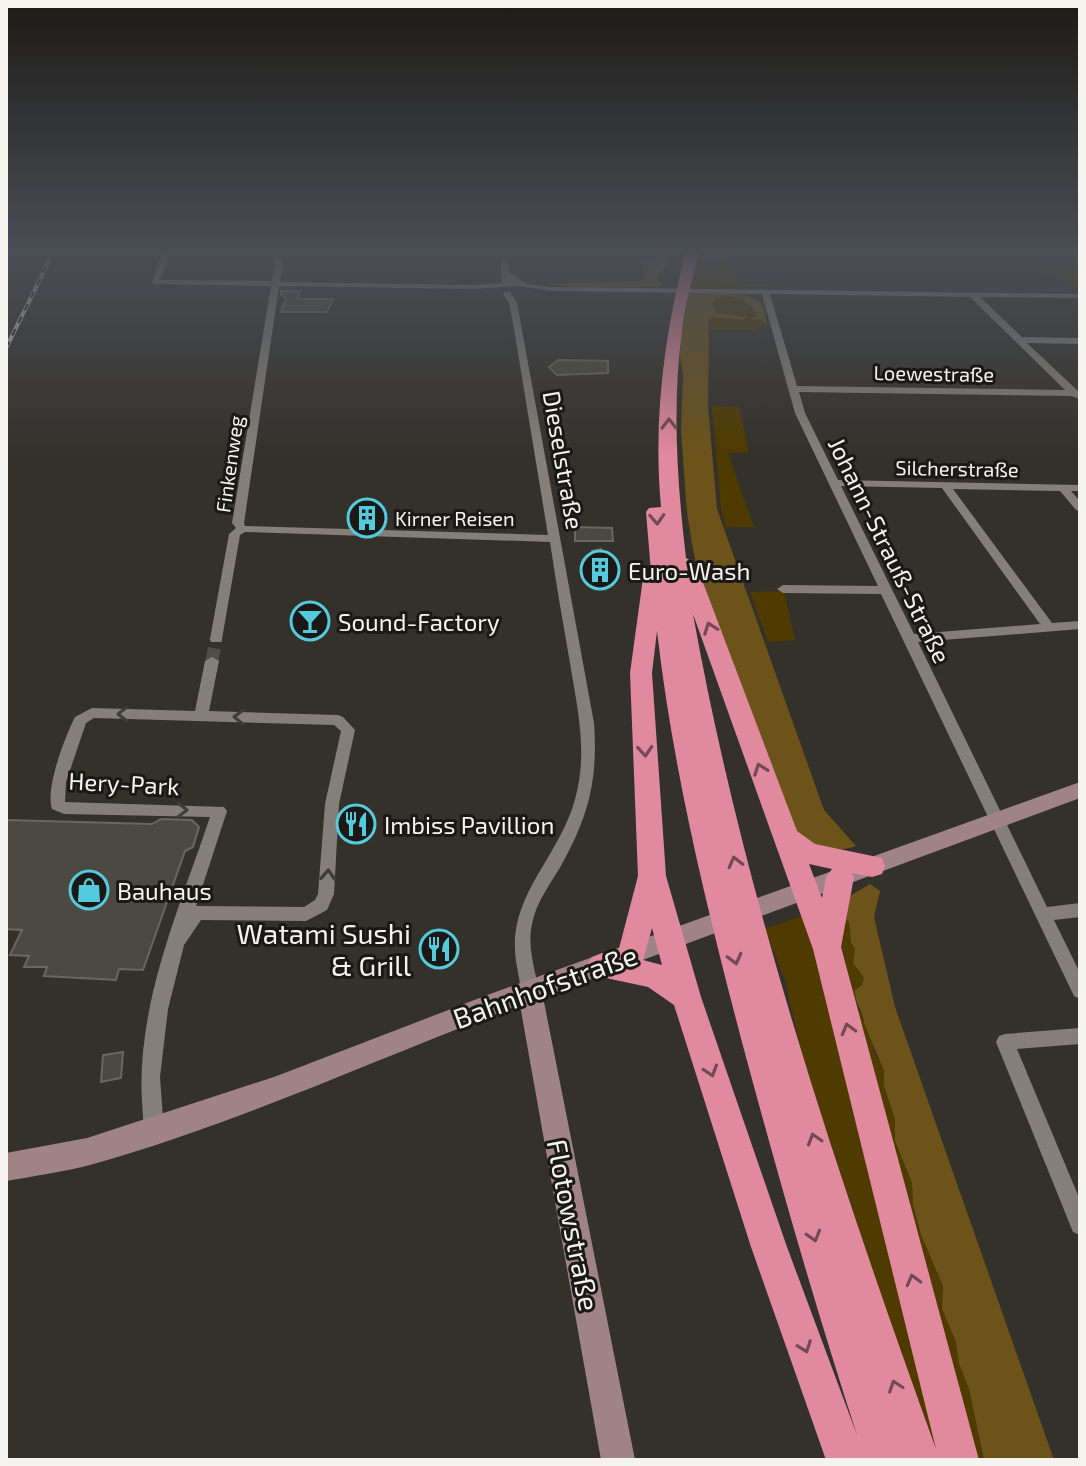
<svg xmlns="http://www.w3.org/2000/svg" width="1086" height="1466" viewBox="0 0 1086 1466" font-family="'Exo 2',sans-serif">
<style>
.green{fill:#4f3a00}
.forest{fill:#6b531a}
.building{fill:#4c4942;stroke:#6a665f;stroke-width:2}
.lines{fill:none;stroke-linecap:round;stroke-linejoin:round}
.street-tunnel{stroke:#514e48;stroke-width:13;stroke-dasharray:13 7;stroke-linecap:butt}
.street{fill:#848079;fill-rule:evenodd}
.secondary{fill:#a08384;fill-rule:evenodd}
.highway{fill:#e1899d;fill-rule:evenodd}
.rail-casing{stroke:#c7c5bf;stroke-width:4}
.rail{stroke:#1a1916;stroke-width:2;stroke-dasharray:7;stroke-linecap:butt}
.oneway{stroke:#744b53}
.oneway2{stroke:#3f3d39}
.labels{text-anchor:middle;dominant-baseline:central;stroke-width:6;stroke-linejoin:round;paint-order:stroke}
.far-street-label{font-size:20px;fill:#f5f3ee;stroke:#1a1916}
.far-poi-label{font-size:20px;fill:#f5f3ee;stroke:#1a1916;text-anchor:start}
.street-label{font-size:24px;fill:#f5f3ee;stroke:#1a1916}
.poi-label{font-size:24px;fill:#f5f3ee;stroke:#1a1916;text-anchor:start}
.near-poi-label{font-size:28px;fill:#f5f3ee;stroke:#1a1916;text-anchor:end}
.near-street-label{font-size:28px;fill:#f5f3ee;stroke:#1a1916}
</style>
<rect width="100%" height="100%" fill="#34312b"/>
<path class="green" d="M698,251H729L731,267L741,283L801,286L688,288Z
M1023,262L1080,263V291L1078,290Z
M708,297C742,297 753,289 763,326L755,330H711Z
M712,406L739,407L749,452L728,453L754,527H726L721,509Z
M784,591L795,640L768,642L750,592Z
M842,915L849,922L851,943L855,949L853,963L864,978L857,1007L864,1015L876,1055L884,1071V1087L895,1119V1141L912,1183L913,1205L921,1235L943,1286L942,1309L956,1342L959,1364L969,1389L984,1460H972L840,943Z
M801,916L807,918L948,1460H937L849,1204L802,1054L785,980L765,929Z"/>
<path class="forest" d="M658,251H672L665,257L670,262L657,277L662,284L658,287H571L543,284L637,282L645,278L642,263L638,262L656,257Z
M687,294C704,294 752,289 761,303C765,309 766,321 767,328L762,320L750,319L757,316C752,299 728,291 712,301L716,313L747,317L742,320L709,317L708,406L717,509L824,810L856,846C836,854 819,846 799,841L703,588L694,555L687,513L681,430L683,375L679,351Z
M870,884L880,891L874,917L895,1007L1054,1460H984L969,1389L959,1364L956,1342L942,1309L943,1286L921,1235L913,1205L912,1183L895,1141V1119L884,1086V1071L864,1023C864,1011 854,1004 855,990L862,985L864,978L853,963L855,949L851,943L849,922L842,915L848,897Z"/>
<path class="building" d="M281,291H300L297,299H333L327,312H281L286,298L281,295Z
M558,360L608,361V373L557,375L549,367Z
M360,509L378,510L373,527L355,526Z
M575,527L612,528L613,541H575Z
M601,549L607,580H597L592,551Z
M161,819L192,820L199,827L193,847L185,851L143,970L119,969L116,980L44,976L47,967H24L29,956L10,955L22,930L6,929V820L152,824Z
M123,1052L121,1078L101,1082L103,1055Z"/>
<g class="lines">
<path class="street-tunnel" d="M212,661L216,639"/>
<path class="street" d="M162,251H170L160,280L272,281L277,251H285L280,282L474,285L502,283L500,251H508L509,272L527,284L553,287L1080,294V298L980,297L1022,337L1080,338V344L1027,343L1078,391L1080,399L1071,396L799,392L805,413L838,480L1080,485V491H1071L1080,501V511L1076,510L1060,491L953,489L1052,623L1080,621V629L918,642L1047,907L1080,903V917L1054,920L1080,973V999L1074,996L881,594L783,593L777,589L783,585L878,586L795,413L762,294L553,291L519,286L474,289L279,286L244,523L245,526L548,535L514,329L509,303L503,294L504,292H510L517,303L594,723C598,779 589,815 562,864C551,883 536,902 532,924C527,947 535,969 539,991L536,996L530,999L524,996C520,987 519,977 517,967C503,895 563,858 577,791C587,748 577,706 570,663C563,623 556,583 550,542L245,532L240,535L222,639L221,642H211L210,639L229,534L236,528L232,523L271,286L152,284ZM770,294L970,297L1065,390L797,386ZM841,486L942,488L1040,624L914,634Z
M212,657L219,661L209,711L338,715L343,717L355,730L339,804L334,894L327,910L306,921L201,920L184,945L168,1009L160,1077L164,1132L161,1139L154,1141L147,1139C143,1128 143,1114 142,1102C136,1005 180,907 210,817L64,814L52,809C45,788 65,737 75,717L92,708L195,711L205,661ZM94,718L334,725L341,731L325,804L318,894L315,900L304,907L196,906L227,811L224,807L65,802L66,782L86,723Z
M1080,1028V1044L1017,1049L1080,1200V1235L1073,1232L996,1042L999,1036L1005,1034Z"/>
<path class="secondary" d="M1080,782V798L543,997L635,1460H601L520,1005C377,1058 238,1124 90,1165C63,1172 34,1176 6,1181V1153L87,1138L274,1077L490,994Z"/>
<path class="highway" d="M686,251H699C693,277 685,303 682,330C672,405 677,482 686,558L696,564L797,831L815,844L882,858L885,866L882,874L872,877L851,873L854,877L841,947L979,1460H826L751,1247L674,1005L648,987L592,975L587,966L592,957L602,953L617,956L638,876L630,673L643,578L651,572L646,512L649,508L661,507C653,421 664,334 686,251ZM693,614L813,949L936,1449C838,1177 744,899 693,614ZM657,631C673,771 707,909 743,1046C778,1176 815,1306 857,1435L787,1247L701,997L666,876L652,673ZM809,864L832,869L826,877L822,898ZM652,928L662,965L643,960Z"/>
<g class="rail-casing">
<path id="rail" d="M6,348L54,251"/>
</g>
<use href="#rail" class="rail"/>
</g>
<defs><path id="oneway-chevron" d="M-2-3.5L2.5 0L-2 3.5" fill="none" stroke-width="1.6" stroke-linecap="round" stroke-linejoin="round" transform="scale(2)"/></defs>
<g class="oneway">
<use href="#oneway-chevron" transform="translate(669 424) rotate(-90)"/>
<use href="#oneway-chevron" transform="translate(657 519) rotate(87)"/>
<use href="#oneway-chevron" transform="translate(710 628) rotate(-110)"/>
<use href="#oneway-chevron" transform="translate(645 751) rotate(86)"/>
<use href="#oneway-chevron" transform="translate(760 769) rotate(-110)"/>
<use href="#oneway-chevron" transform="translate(735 862) rotate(-104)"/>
<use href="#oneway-chevron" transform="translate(735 959) rotate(76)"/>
<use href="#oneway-chevron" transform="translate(848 1029) rotate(-105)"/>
<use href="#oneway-chevron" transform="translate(711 1071) rotate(72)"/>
<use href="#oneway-chevron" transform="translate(814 1139) rotate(-107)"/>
<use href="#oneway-chevron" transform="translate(814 1236) rotate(73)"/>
<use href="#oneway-chevron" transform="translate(913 1280) rotate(-105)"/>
<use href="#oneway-chevron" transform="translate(805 1347) rotate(70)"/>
<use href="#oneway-chevron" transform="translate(895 1386) rotate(-109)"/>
</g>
<g class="oneway2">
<use href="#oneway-chevron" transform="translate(123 714) rotate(-179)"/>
<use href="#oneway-chevron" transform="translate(239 717) rotate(-178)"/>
<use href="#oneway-chevron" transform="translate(182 810) rotate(1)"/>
<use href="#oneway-chevron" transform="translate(328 875) rotate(-87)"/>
</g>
<linearGradient id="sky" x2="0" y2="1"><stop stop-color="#1d1b18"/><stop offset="0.55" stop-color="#4a4e55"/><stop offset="1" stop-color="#4a4e55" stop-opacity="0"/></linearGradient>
<rect width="1086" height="456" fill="url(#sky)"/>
<defs>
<g id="building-ring" transform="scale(2)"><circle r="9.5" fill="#1a1916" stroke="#55cadf" stroke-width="1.5"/><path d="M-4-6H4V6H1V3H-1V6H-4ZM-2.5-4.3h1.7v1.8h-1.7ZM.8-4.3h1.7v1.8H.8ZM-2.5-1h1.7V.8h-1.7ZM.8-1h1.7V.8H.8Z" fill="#55cadf"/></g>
<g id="bar-ring" transform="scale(2)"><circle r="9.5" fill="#1a1916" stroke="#55cadf" stroke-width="1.5"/><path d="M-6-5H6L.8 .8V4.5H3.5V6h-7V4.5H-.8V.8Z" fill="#55cadf"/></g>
<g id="restaurant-ring" transform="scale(2)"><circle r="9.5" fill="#1a1916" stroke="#55cadf" stroke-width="1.5"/><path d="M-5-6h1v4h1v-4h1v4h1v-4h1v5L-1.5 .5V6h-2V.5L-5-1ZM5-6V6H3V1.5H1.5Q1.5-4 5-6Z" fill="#55cadf"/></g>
<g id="shop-ring" transform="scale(2)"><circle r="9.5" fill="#1a1916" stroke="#55cadf" stroke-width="1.5"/><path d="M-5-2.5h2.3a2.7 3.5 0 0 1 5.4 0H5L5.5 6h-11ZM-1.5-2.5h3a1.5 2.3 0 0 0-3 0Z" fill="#55cadf"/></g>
</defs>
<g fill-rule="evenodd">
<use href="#building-ring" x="367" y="518"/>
<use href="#building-ring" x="600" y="570"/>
<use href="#bar-ring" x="310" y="621"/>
<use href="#restaurant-ring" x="356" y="824"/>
<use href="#shop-ring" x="89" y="890"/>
<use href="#restaurant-ring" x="439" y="949"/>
</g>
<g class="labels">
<g class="far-street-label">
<text transform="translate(934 373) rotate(1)">Loewestraße</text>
<text transform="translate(229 464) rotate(-82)">Finkenweg</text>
<text transform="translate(957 468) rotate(1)">Silcherstraße</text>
</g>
<g class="far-poi-label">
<text x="395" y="518">Kirner Reisen</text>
</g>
<g class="street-label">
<text transform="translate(564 460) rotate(80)">Dieselstraße</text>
<text transform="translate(890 550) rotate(64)">Johann-Strauß-Straße</text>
<text transform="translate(124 783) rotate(3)">Hery-Park</text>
</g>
<g class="poi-label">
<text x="628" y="570">Euro-Wash</text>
<text x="338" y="621">Sound-Factory</text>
<text x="384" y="824">Imbiss Pavillion</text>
<text x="117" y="890">Bauhaus</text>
</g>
<g class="near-poi-label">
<text x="411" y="933">Watami Sushi<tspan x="411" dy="32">&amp; Grill</tspan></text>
</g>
<g class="near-street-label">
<text transform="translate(545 986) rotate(-20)">Bahnhofstraße</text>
<text transform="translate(574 1225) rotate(79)">Flotowstraße</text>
</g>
</g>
<rect width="1086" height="1466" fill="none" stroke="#f5f3ee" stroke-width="16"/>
</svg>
